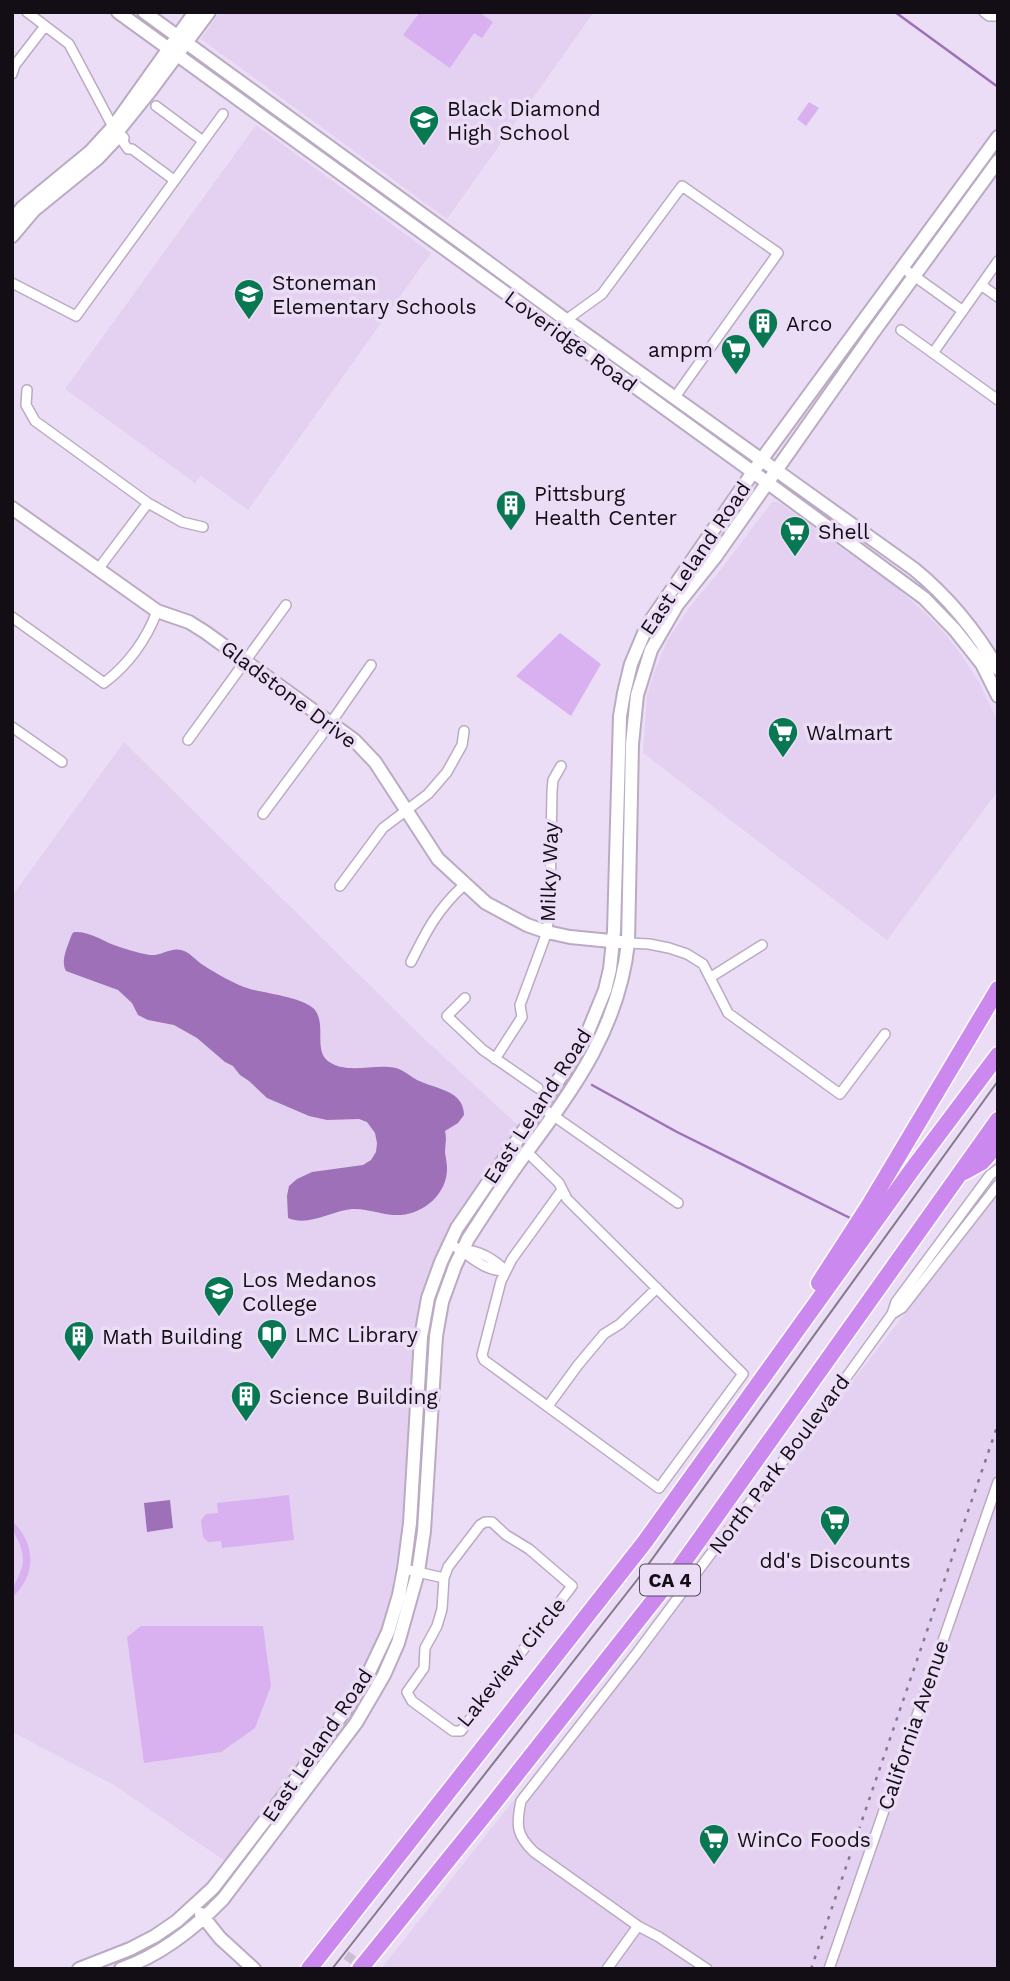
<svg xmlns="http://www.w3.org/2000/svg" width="1010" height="1981" viewBox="0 0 1010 1981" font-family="'Work Sans',sans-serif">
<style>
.built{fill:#e4d0f0}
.green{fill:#d9b1f0}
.water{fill:#9d70b7}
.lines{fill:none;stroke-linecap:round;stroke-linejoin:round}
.stream{stroke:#9d70b7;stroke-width:2.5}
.street-tunnel{stroke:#cbbed4;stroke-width:9;stroke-dasharray:9 4.5;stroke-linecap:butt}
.street-casing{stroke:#baabc3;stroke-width:12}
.secondary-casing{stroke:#baabc3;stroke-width:16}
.highway-casing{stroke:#fff;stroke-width:19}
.street{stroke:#fff;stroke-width:9}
.secondary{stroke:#fff;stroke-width:12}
.highway{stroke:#cb89ef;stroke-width:16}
.tram{stroke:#83798a;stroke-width:2}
.rail{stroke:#83798a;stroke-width:2.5;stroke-dasharray:3.5 7;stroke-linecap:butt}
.labels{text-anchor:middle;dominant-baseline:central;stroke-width:7;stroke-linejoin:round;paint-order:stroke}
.shield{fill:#ecddf6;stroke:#544b59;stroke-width:2}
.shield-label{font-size:19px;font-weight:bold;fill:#130d16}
.poi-label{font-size:21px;fill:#130d16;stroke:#ecddf6;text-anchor:start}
.street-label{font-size:21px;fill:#130d16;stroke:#ecddf6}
</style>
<rect width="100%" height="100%" fill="#ecddf6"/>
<path class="built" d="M220,12H594L447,219L201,39Z
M256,125L431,253L248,510L201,476L195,483L65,389Z
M772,502H778L897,588L922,610L942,630L961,654L980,684L998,722V791L887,940L643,753L647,696L655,670L667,641L689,608L726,563Z
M124,742L418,1033L524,1131L479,1196L428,1298L404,1569L370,1669L242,1853L225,1861L114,1785L12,1732V896Z
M998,1194V1969H381L489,1831L816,1428Z"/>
<path class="green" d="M420,12H479L493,22L482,38L474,33L450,68L403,35Z
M809,102L819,108L806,126L797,119Z
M560,633L601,664L571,716L516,676Z
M289,1495L294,1540L222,1548L221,1541L208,1542L203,1537L201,1520L206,1514L218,1513L217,1503Z
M12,1521C36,1543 37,1576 12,1597C12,1583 23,1574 23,1559C23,1544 12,1535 12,1521Z
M141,1626H263L271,1686L255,1728L221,1752L144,1763L127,1637Z"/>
<path class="water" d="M74,932C89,931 101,940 114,945C125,949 138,953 150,955C161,956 171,947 181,950C190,952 195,960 203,965C217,974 234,984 250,989C265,993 306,998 315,1010C327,1026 312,1053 331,1063C348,1073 371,1065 389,1067C403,1068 406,1074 417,1080C435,1089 464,1090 464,1115L458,1123L445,1131C447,1139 445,1145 445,1153C446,1158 447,1164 447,1169C447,1194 424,1213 401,1215C384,1216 368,1208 352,1209C330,1211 309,1227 288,1218L287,1196L289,1186L297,1179L312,1172L363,1165L371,1160L376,1152L377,1143L375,1133L367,1122L359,1119L327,1120L309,1116L267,1098L249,1081L240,1075L233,1066L225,1062L197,1038L174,1025L148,1020L138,1015L132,1003L118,990L66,971C60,961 68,945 72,934Z
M170,1500L173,1528L147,1532L144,1503Z"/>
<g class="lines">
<path class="stream" d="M895,12L998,87
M592,1085L677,1132L852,1219"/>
<path class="street-tunnel" d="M346,1955L364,1968"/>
<g class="street-casing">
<path id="street" d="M27,12L69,44L113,127L124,138L123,142L128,149H132L174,180
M984,12L989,16H998
M12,74L15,65L45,26
M156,106L203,141
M903,268L963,311
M12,283L76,316L223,114
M981,285L998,297
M566,320L602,294L682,186L778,253L675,397
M901,330L998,400
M933,353L998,261
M27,390L26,405L35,421L148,503L182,522L203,527
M99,568L148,503
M12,617L104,683C128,665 147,639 157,611
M12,727L62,762
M188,740L286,605
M263,814L330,724L371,665
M340,886L383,828L428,794L447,772L462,745L464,731
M628,943L649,944L669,948L687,954L703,964L728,1013L840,1094L885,1034
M411,962C427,930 437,910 464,885
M711,977L762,945
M465,998L447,1016L483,1050L538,1088
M495,1059L522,1017L520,1005L547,932L550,902L552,791L553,780L561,766
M541,1107L678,1203
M527,1152L559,1183L567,1199L743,1374L659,1488L484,1360L482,1355L501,1281L512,1259L562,1190
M450,1244C470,1254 481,1271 506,1271C495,1260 478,1249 462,1250
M892,1314L902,1308L998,1185
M548,1406L578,1365L604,1334L620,1324L657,1288
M485,1522H492L506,1535L529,1549L572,1586L461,1731H453L412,1701L407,1692L424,1668L425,1648L437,1626L442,1609L444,1578L448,1567L480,1525Z
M404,1569L444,1578
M607,1969L638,1926
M707,1969L659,1937L638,1926L534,1852C516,1835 516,1825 521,1801L636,1654L733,1524L814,1422L892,1314L896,1302L990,1175L998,1169
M829,1969L998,1482"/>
</g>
<g class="secondary-casing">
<path id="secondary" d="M118,12L768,483L924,598L955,630L982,664L998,696
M144,12L470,249L566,320L914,569C947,596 976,631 998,669
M12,221L22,208L90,152L113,127L195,12
M12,236L34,210L98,158L114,141L118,131L151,90L209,12
M12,508L157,611L189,622L205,632L354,740L375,762L438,859L486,903L527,925L547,932L570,937L621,942
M201,1914L220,1938L254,1969
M79,1969L130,1949L155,1936L177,1921L213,1888L283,1797L358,1692L370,1670L388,1632L399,1595L404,1569L410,1523L421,1337L428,1298L441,1262L457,1228L570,1063L585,1039L605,990L610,969L614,931L620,716L624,693L631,664L647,626L762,459L998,137
M121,1969C161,1955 194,1929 223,1899L356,1723L384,1675L398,1643L418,1572L424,1531L436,1336L442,1302L455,1266L468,1239C484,1214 501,1188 518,1164C570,1093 618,1033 628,943L632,744L637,695L651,650L677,605L716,556L872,334L998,161"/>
</g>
<g class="highway-casing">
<path id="highway" d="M964,1172L982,1162L998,1144
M819,1283L868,1207L998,989
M309,1969L644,1543L914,1167L998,1055
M360,1969L490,1808L680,1567L998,1120"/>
</g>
<use href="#street" class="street"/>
<use href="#secondary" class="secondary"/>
<use href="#highway" class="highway"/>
<path class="tram" d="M332,1969L637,1580L998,1081"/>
<path class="rail" d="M811,1969L998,1424"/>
</g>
<defs>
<g id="school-pin" transform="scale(1.575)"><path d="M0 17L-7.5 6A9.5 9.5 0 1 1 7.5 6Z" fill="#087853" stroke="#ecddf6"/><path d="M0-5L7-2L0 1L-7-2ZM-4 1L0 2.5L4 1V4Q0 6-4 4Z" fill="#fff"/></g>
<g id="building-pin" transform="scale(1.575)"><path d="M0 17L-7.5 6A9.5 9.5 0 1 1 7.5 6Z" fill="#087853" stroke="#ecddf6"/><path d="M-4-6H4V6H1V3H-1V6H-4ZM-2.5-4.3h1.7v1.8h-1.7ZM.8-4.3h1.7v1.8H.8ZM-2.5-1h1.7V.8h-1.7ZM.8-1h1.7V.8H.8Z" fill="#fff"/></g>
<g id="supermarket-pin" transform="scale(1.575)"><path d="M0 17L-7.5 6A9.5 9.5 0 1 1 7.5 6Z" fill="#087853" stroke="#ecddf6"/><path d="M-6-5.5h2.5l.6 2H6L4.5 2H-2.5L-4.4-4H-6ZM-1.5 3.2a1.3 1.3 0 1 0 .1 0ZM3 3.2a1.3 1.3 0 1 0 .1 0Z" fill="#fff"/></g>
<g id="university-pin" transform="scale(1.575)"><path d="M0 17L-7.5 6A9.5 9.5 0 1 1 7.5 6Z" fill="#087853" stroke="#ecddf6"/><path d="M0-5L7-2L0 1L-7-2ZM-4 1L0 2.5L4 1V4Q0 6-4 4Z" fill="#fff"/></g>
<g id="library-pin" transform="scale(1.575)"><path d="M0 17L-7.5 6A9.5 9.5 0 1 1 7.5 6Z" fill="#087853" stroke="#ecddf6"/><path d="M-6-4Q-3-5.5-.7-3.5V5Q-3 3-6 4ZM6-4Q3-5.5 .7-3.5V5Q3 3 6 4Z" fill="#fff"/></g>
</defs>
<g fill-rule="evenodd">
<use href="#school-pin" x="424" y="120"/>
<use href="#school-pin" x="249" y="294"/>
<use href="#building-pin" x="763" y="323"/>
<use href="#supermarket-pin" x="736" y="349"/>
<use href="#building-pin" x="511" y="505"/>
<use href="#supermarket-pin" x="795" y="531"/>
<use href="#supermarket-pin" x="783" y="732"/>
<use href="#university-pin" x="219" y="1291"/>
<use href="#library-pin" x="272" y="1334"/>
<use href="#building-pin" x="79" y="1336"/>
<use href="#building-pin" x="246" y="1396"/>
<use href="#supermarket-pin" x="835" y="1520"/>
<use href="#supermarket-pin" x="714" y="1839"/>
</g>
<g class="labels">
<rect class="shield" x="640" y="1564.5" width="60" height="31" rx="5"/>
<g class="shield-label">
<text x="670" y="1580">CA 4</text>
</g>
<g class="poi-label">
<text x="447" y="108">Black Diamond<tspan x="447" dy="24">High School</tspan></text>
<text x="272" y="282">Stoneman<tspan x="272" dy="24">Elementary Schools</tspan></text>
<text x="786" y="323">Arco</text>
<text x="713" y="349" text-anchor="end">ampm</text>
<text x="534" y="493">Pittsburg<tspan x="534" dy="24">Health Center</tspan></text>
<text x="818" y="531">Shell</text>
<text x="806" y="732">Walmart</text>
<text x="242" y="1279">Los Medanos<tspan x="242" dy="24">College</tspan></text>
<text x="295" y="1334">LMC Library</text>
<text x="102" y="1336">Math Building</text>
<text x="269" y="1396">Science Building</text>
<text x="835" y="1560" text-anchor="middle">dd's Discounts</text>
<text x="737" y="1839">WinCo Foods</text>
</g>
<g class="street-label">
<text transform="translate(571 341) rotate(36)">Loveridge Road</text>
<text transform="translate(695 558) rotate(-56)">East Leland Road</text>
<text transform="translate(289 694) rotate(37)">Gladstone Drive</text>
<text transform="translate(549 872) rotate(-88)">Milky Way</text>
<text transform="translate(537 1106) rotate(-57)">East Leland Road</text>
<text transform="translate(779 1464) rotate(-53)">North Park Boulevard</text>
<text transform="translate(511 1662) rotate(-51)">Lakeview Circle</text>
<text transform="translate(913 1725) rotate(-71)">California Avenue</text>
<text transform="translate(317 1745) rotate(-56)">East Leland Road</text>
</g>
</g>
<rect width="1010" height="1981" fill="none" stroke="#130d16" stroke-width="28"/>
</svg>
